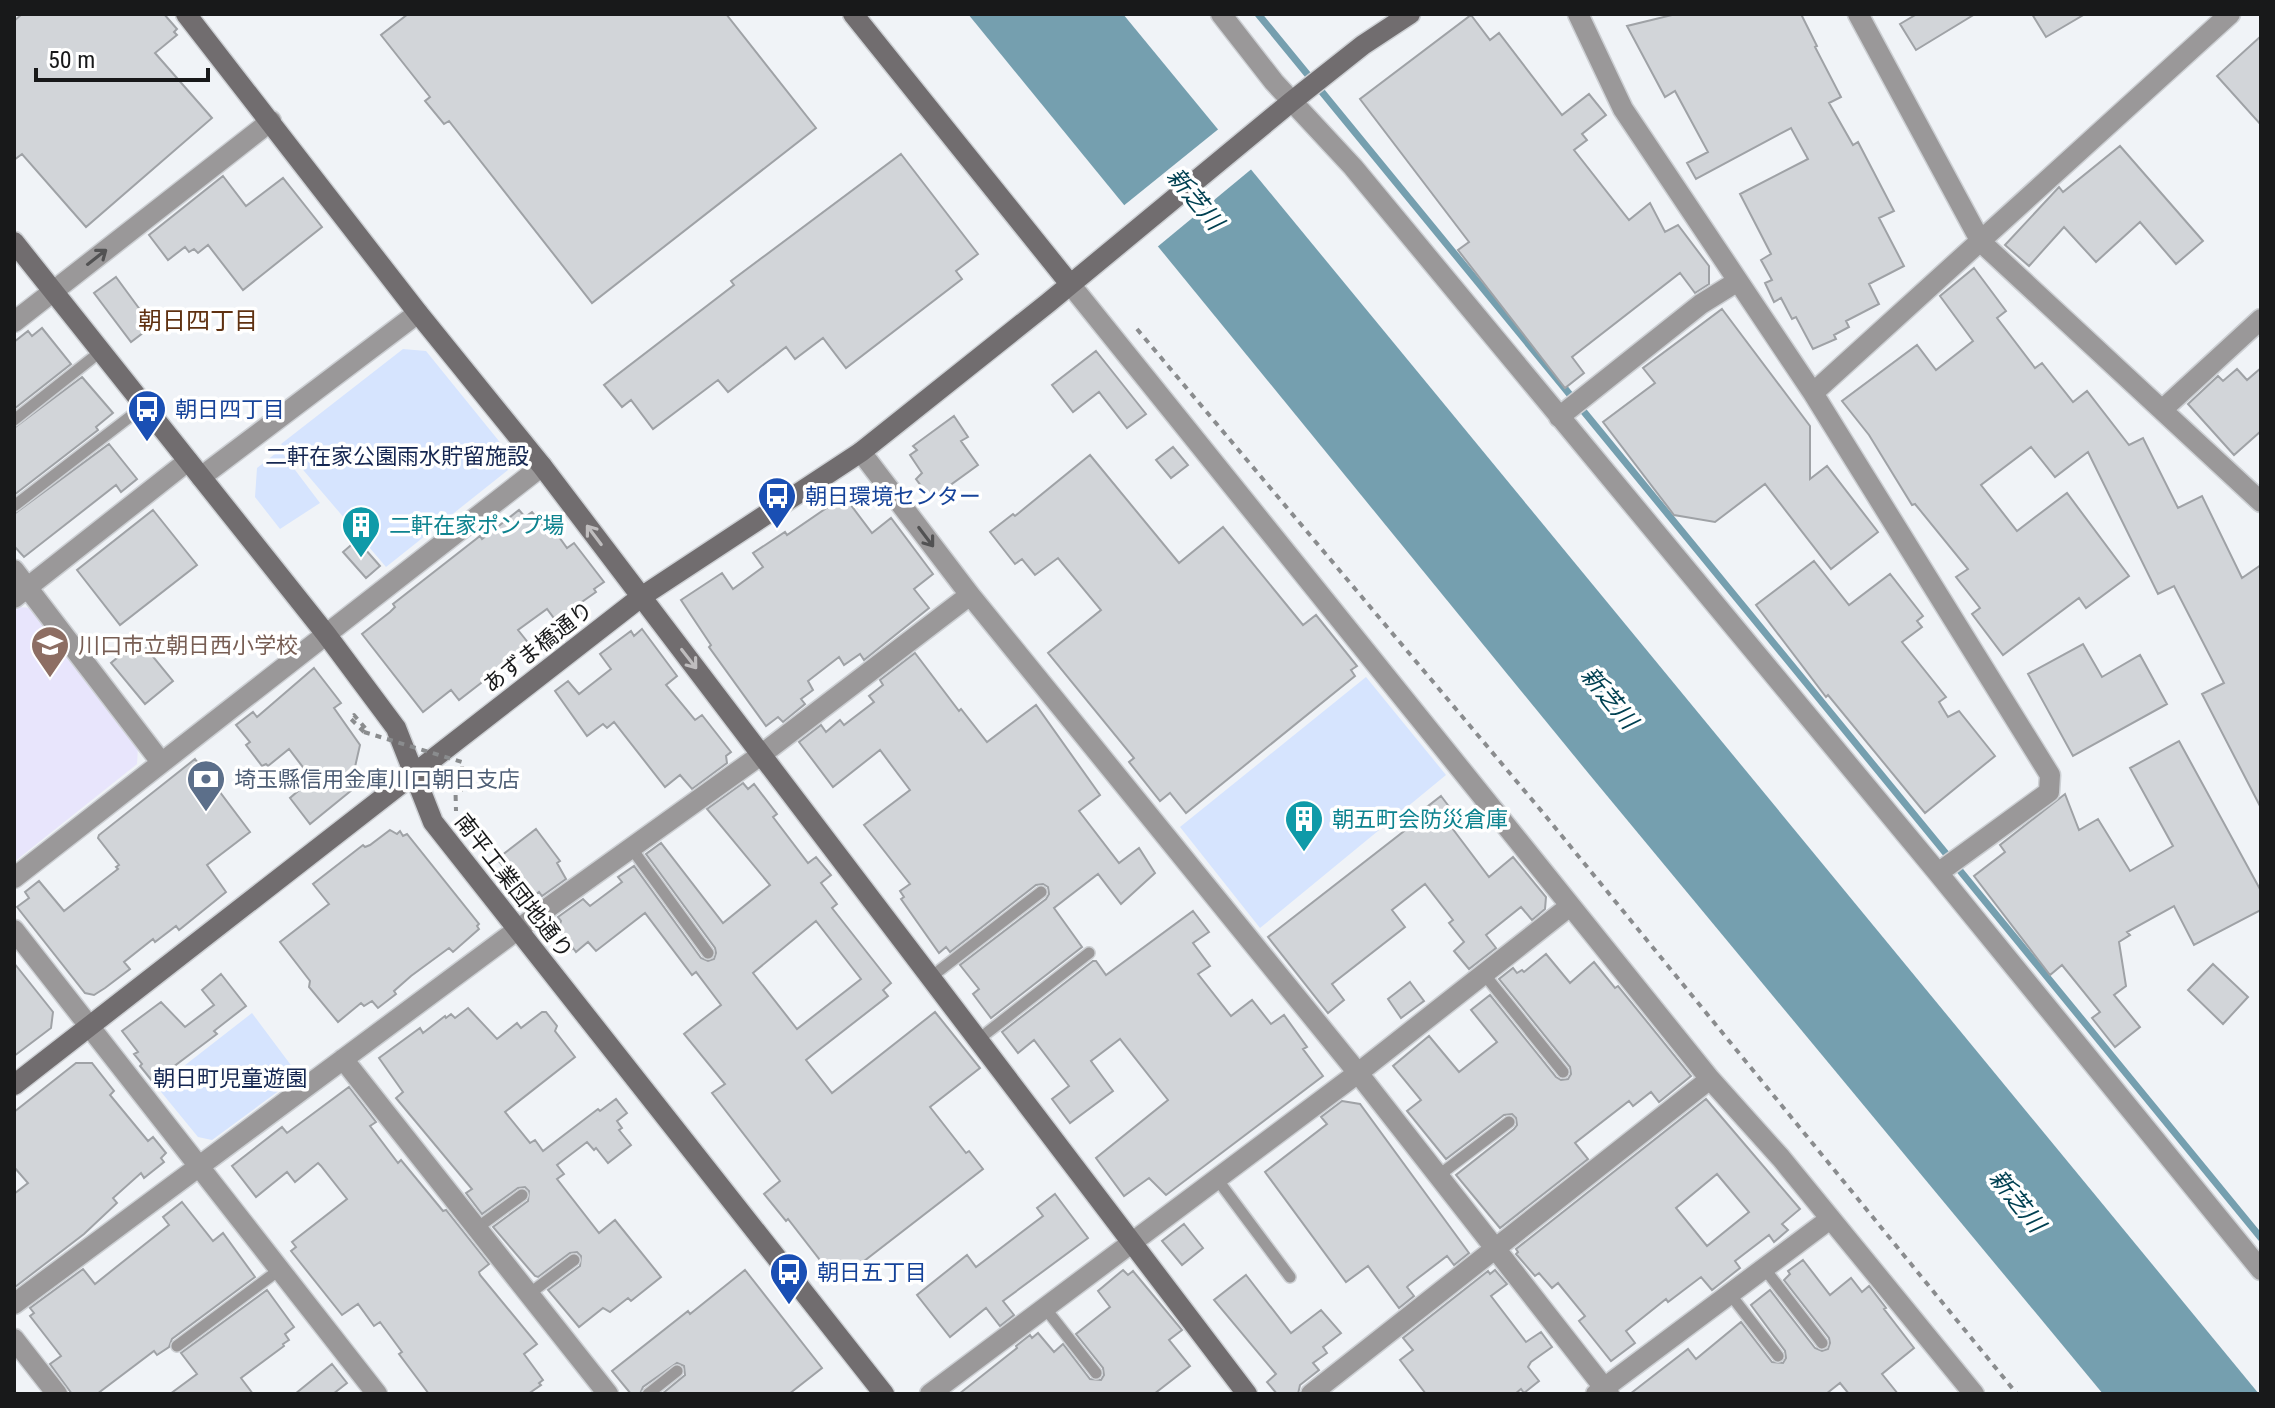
<svg xmlns="http://www.w3.org/2000/svg" width="2275" height="1408" viewBox="0 0 2275 1408" font-family="'Roboto Condensed','Noto Sans JP',sans-serif">
<style>
.education{fill:#e8e5fc}
.green{fill:#d6e4fe}
.water{fill:#759faf}
.pier{fill:#f0f3f7}
.lines{fill:none;stroke-linecap:round;stroke-linejoin:round}
.stream{stroke:#759faf;stroke-width:7}
.building{fill:#d2d5d9;stroke:#9fa2a6;stroke-width:2;fill-rule:evenodd}
.lane-casing{stroke:#cdd0d4;stroke-width:14}
.street-casing{stroke:#cdd0d4;stroke-width:23}
.secondary-casing{stroke:#cdd0d4;stroke-width:23}
.path{stroke:#8a8c8e;stroke-width:4;stroke-dasharray:6 6;stroke-linecap:butt}
.lane{stroke:#9a9899;stroke-width:11}
.street{stroke:#9a9899;stroke-width:20}
.secondary{stroke:#716d6f;stroke-width:20}
.path-bridge{stroke:#8a8c8e;stroke-width:4;stroke-dasharray:6 6;stroke-linecap:butt}
.oneway{stroke:#525253}
.oneway2{stroke:#bfbdbe}
.labels{text-anchor:middle;dominant-baseline:central;stroke-width:7;stroke-linejoin:round;paint-order:stroke}
.transit-label{font-size:22px;fill:#164399;stroke:#fff;text-anchor:start}
.park-label{font-size:22px;fill:#142651;stroke:#fff}
.culture-label{font-size:22px;fill:#0d838f;stroke:#fff;text-anchor:start}
.education-label{font-size:22px;fill:#785e54;stroke:#fff;text-anchor:start}
.street-label{font-size:22px;fill:#18191a;stroke:#fff}
.service-label{font-size:22px;fill:#4e5e75;stroke:#fff;text-anchor:start}
.water-label{font-size:24px;font-style:italic;fill:#004051;stroke:#fff}
.neighbourhood-label{font-size:24px;fill:#5f3111;stroke:#fff}
</style>
<rect width="100%" height="100%" fill="#f0f3f7"/>
<path class="education" d="M18,607L33,608L138,747L137,764L14,862V610Z"/>
<path class="green" d="M403,349L426,351L507,451L508,470L386,567L281,444Z
M280,450L320,503L280,529L255,497L257,468Z
M1366,677L1446,775L1260,928L1180,827Z
M252,1013L299,1076L212,1140L198,1137L157,1087Z"/>
<path class="water" d="M968,14H1123L2259,1394H2103L1589,774Z"/>
<path class="pier" d="M1221,127L1254,167L1156,248L1122,207Z"/>
<g class="lines">
<path class="stream" d="M1258,14L2261,1238"/>
</g>
<path class="building" d="M22,14H164L177,29L174,32L177,35L155,53L212,118L86,227L22,154L14,160V21Z
M408,14H726L816,128L592,303L449,121L444,124L425,101L430,97L381,35Z
M1676,14H1801L1817,46L1815,47L1841,97L1829,103L1853,145L1858,142L1894,211L1879,218L1904,266L1869,284L1879,304L1846,321L1849,327L1834,335L1836,339L1813,349L1796,317L1792,319L1781,298L1774,302L1765,283L1772,280L1761,260L1771,254L1740,194L1808,159L1791,128L1696,179L1687,163L1708,152L1675,91L1665,97L1627,26Z
M1917,14H1975L1916,50L1900,24Z
M2032,14H2085L2046,37Z
M1471,15L1490,40L1499,33L1562,115L1589,94L1606,115L1582,134L1587,140L1574,150L1629,220L1650,203L1665,232L1678,225L1709,266V284L1695,293L1680,273L1572,357L1584,373L1565,388L1458,250L1469,242L1360,99Z
M2261,36V125L2217,76Z
M2120,146L2203,241L2176,264L2140,222L2096,262L2064,227L2029,266L2005,245L2059,187L2063,192Z
M901,154L978,254L956,271L962,279L846,368L823,338L795,359L786,347L728,392L718,380L653,429L631,400L622,407L604,385L734,285L731,281Z
M223,176L246,206L283,178L322,227L243,290L208,245L198,253L194,249L189,252L185,247L168,260L149,235Z
M1974,268L2006,311L1997,318L2035,368L2042,363L2073,402L2087,391L2129,445L2143,438L2178,508L2202,496L2242,578L2261,565V808L2202,694L2224,683L2174,586L2158,594L2088,452L2055,477L2031,447L1981,485L2017,531L2067,493L2129,576L2086,608L2079,598L2003,655L1972,614L1980,608L1956,577L1968,569L1915,504L1912,505L1869,435L1842,401L1917,345L1936,370L1973,341L1940,296Z
M116,277L152,326L131,342L94,293Z
M1722,309L1810,426V479L1827,466L1878,532L1831,569L1765,484L1715,522L1674,515L1603,422L1655,383L1643,368Z
M42,328L71,364L14,409V342L28,331L32,336Z
M1096,351L1146,414L1127,428L1099,392L1073,412L1052,385Z
M2261,368V431L2234,455L2188,404L2218,376L2223,381L2237,369L2247,380Z
M82,377L113,413L96,427L98,430L14,495V428Z
M954,416L968,437L961,441L978,465L931,499L916,479L922,473L910,455L917,450L913,446Z
M109,444L137,479L121,492L116,485L24,557L14,546V514Z
M1173,447L1188,465L1171,478L1156,460Z
M1090,455L1179,563L1223,527L1303,625L1316,615L1357,666L1351,670L1355,676L1186,813L1170,793L1160,801L1129,762L1134,758L1048,653L1101,610L1058,558L1035,575L1022,559L1015,564L990,532L1013,514L1015,516Z
M844,496L872,533L891,518L933,574L914,589L929,608L864,660L860,654L844,665L839,657L808,681L813,690L801,699L805,704L783,722L778,717L766,726L709,647L711,645L681,600L722,573L733,589L763,567L753,553L785,532L787,535Z
M153,510L197,565L120,625L77,570Z
M519,510L525,517L532,512L544,526L549,523L567,548L574,543L604,582L594,589L596,592L579,604L585,611L562,629L547,609L518,630L530,645L459,700L451,690L423,712L362,634L390,612L395,607L393,604L480,536L482,539Z
M357,540L380,566L366,578L343,552Z
M1814,561L1849,605L1890,574L1923,616L1917,621L1922,627L1902,642L1946,697L1939,702L1948,717L1959,711L1995,756L1925,813L1828,695L1826,697L1756,605Z
M642,629L677,676L666,685L695,720L702,715L731,752L726,756L727,763L692,789L680,775L665,787L614,722L607,728L603,724L587,736L555,691L568,681L579,694L611,669L600,654L631,631L634,636Z
M136,642L143,650L146,648L173,681L145,704L111,663Z
M2083,644L2102,677L2140,655L2167,704L2073,756L2028,674Z
M915,653L959,711L961,709L987,742L1036,705L1100,795L1079,811L1119,863L1139,848L1155,873L1121,904L1098,874L1054,908L1082,947L991,1018L973,994L979,989L960,965L1046,899L1049,894L1048,887L1043,884L1036,885L950,952L946,947L939,953L901,899L904,897L900,891L910,884L864,825L910,790L880,750L833,787L799,742L821,725L826,732L840,720L844,725L874,702L869,696L883,685L880,680Z
M314,668L341,703L334,708L360,745L355,767L357,770L355,780L358,785L310,824L290,798L312,779L289,749L268,766L266,764L262,766L246,745L250,742L236,725L253,712L257,717Z
M2179,741L2261,891V910L2194,945L2174,906L2127,932L2130,935L2119,942L2126,986L2114,995L2140,1027L2115,1047L2092,1018L2100,1012L2062,965L2050,975L1974,876L2005,852L2000,845L2065,794L2079,830L2098,819L2130,871L2168,849L2173,846L2130,768Z
M195,759L250,832L207,865L226,892L179,930L176,926L155,942L153,939L124,962L130,969L105,988L94,995L85,993L17,907L29,898L25,892L39,881L64,911L118,869L116,867L119,865L98,838L99,835Z
M743,783L748,789L754,784L777,814L773,817L808,863L816,857L831,875L821,883L837,904L832,908L891,983L883,990L888,996L806,1060L832,1093L935,1012L980,1068L930,1107L966,1153L969,1151L983,1169L837,1282L788,1219L786,1221L764,1194L780,1181L712,1093L725,1084L684,1034L721,1005L696,972L692,975L645,913L596,951L588,942L576,952L573,948L571,950L557,933L561,921L558,917L583,899L590,906L622,882L618,877L634,866L701,958L708,961L714,959L716,953L715,948L646,854L661,843L723,923L770,885L707,809ZM816,921L861,979L797,1029L753,973Z
M1441,796L1457,817L1449,824L1489,877L1513,857L1546,897L1545,909L1532,920L1521,907L1486,935L1496,948L1469,969L1454,951L1464,942L1449,923L1453,920L1425,884L1392,910L1405,927L1332,984L1344,1000L1328,1013L1268,937L1408,828L1405,824Z
M536,829L560,861L557,863L566,879L542,896L539,892L530,899L497,859Z
M390,830L397,834L400,831L403,836L407,834L479,924L477,926L479,929L453,952L449,948L411,976L394,991L396,994L378,1008L372,1001L364,1006L361,1003L338,1022L309,987L310,981L280,942L329,904L313,884L363,845L365,847L370,845Z
M1193,911L1209,932L1193,943L1210,966L1198,974L1231,1016L1252,1000L1271,1024L1284,1015L1307,1047L1303,1049L1323,1076L1166,1195L1149,1178L1124,1196L1096,1158L1168,1100L1120,1039L1091,1061L1113,1091L1070,1123L1052,1099L1069,1086L1034,1040L1018,1053L1002,1032L1093,961H1096L1106,975Z
M1546,954L1570,983L1594,962L1615,988L1618,986L1691,1076L1659,1102L1651,1092L1633,1106L1629,1101L1575,1143L1588,1159L1500,1228L1456,1175L1514,1129L1517,1125L1516,1118L1512,1114L1504,1115L1446,1159L1407,1111L1421,1100L1393,1066L1429,1036L1459,1072L1497,1042L1471,1010L1490,995L1556,1077L1561,1080L1568,1079L1571,1074L1570,1067L1499,979L1513,968L1517,973L1522,970L1524,972Z
M14,963L53,1012L51,1028L14,1056Z
M2213,964L2248,997L2223,1024L2188,990Z
M221,974L246,1006L214,1031L217,1034L153,1082L140,1066L142,1064L134,1054L138,1052L122,1031L161,1002L185,1027L214,1005L202,990Z
M1410,982L1424,1001L1401,1018L1388,999Z
M468,1008L497,1039L517,1023L521,1028L542,1012H546L557,1026L555,1031L575,1057L505,1112L530,1143L535,1140L543,1151L598,1109L600,1111L616,1099L627,1113L617,1121L622,1128L619,1130L631,1145L608,1163L596,1148L594,1150L587,1142L557,1165L564,1174L557,1179L599,1233L615,1220L661,1277L631,1301L628,1298L610,1312L603,1308L579,1327L548,1290L580,1266L581,1256L577,1252L570,1253L538,1277L535,1276L493,1227L528,1201L529,1191L525,1187L518,1188L482,1214L466,1193L472,1189L396,1098L403,1092L379,1058L420,1028L423,1033L445,1016L446,1018L451,1014L455,1018Z
M76,1063H92L114,1091L110,1095L148,1141L153,1137L166,1153L161,1158L164,1162L144,1178L141,1173L113,1198L117,1203L84,1234L15,1287L14,1194L28,1183L14,1167V1112Z
M349,1087L376,1122L370,1126L398,1163L401,1160L443,1211L446,1210L489,1264L479,1272L480,1275L537,1344L524,1354L543,1380L539,1383L541,1385L528,1394H429L399,1354L402,1352L380,1322L374,1326L358,1304L342,1315L291,1251L296,1247L292,1242L347,1199L321,1166L318,1163L295,1182L287,1172L256,1197L232,1166L282,1127L287,1133Z
M1706,1099L1800,1209L1782,1224L1788,1230L1774,1242L1769,1235L1735,1261L1740,1268L1712,1290L1701,1277L1668,1302L1666,1299L1626,1331L1635,1343L1611,1361L1579,1321L1585,1316L1558,1283L1552,1288L1539,1273L1535,1276L1516,1254L1518,1252L1516,1249ZM1717,1174L1749,1212L1707,1246L1676,1208Z
M1342,1101L1360,1104L1469,1253L1454,1265L1447,1256L1409,1285L1407,1287L1414,1296L1399,1308L1368,1266L1346,1282L1265,1172L1327,1124L1321,1117Z
M1055,1194L1088,1238L1003,1301L1014,1315L1000,1326L986,1308L950,1337L917,1295L967,1255L976,1267L1043,1216L1037,1208Z
M182,1202L213,1241L223,1233L255,1277L172,1339L169,1347L157,1355L154,1351L97,1394H72L50,1364L61,1356L30,1316L34,1313L30,1308L83,1269L95,1284L169,1225L163,1217Z
M1184,1224L1203,1248L1182,1265L1162,1241Z
M1803,1260L1830,1295L1851,1278L1862,1292L1869,1286L1886,1308L1884,1309L1914,1348L1882,1374L1898,1394H1849L1840,1383L1826,1394H1630L1688,1349L1696,1359L1741,1322L1772,1362L1783,1363L1786,1358L1785,1351L1751,1305L1770,1290L1815,1348L1822,1351L1828,1349L1830,1343L1829,1338L1784,1280L1790,1274L1788,1271Z
M745,1270L822,1368L789,1394H662L685,1375L684,1366L677,1363L643,1387L640,1394H631L612,1371L688,1311L690,1314Z
M1123,1270L1128,1275L1133,1271L1182,1330L1169,1340L1190,1366L1154,1394H959L1017,1348L1016,1346L1030,1335L1032,1338L1038,1333L1054,1352L1063,1344L1090,1379L1101,1380L1104,1375L1103,1368L1076,1334L1110,1307L1098,1291Z
M1495,1270L1507,1284L1491,1296L1526,1342L1541,1332L1552,1347L1531,1362L1528,1367L1539,1381L1524,1393L1521,1389L1515,1394H1426L1400,1360L1413,1350L1403,1338L1488,1271L1490,1274Z
M1246,1275L1291,1333L1321,1310L1341,1333L1323,1347L1327,1353L1313,1363L1319,1370L1300,1385L1298,1394H1277L1267,1382L1276,1374L1214,1300Z
M267,1290L294,1327L285,1334L289,1340L283,1344L284,1346L241,1378L253,1394H170L197,1374L181,1353Z
M332,1364L347,1383L333,1394H295Z"/>
<g class="lines">
<g class="lane-casing">
<path id="lane" d="M14,420L100,352
M14,506L144,406
M632,849L708,953
M1484,974L1563,1072
M931,977L1041,892
M979,1039L1089,953
M1438,1176L1509,1122
M1217,1179L1290,1277
M477,1228L522,1195
M1764,1268L1822,1343
M529,1294L574,1260
M1730,1294L1778,1356
M1045,1308L1096,1373
M177,1346L279,1270
M648,1394L677,1371"/>
</g>
<g class="street-casing">
<path id="street" d="M1221,14L1274,82L1353,167L1938,873L2261,1270
M1578,14L1623,109L1813,393L2050,775L2049,792L1938,873
M1858,14L1981,242L2261,502
M1070,284L1710,1079L1781,1158L1974,1394
M14,322L271,121
M1813,393L2230,14
M2162,410L2261,319
M1559,417L1701,304L1738,281
M861,452L970,595L1358,1073L1609,1394
M201,477L418,313
M14,570L161,762
M14,598L188,461
M14,878L542,466
M14,930L377,1394
M343,1059L608,1394
M14,1304L517,930L762,754L970,595
M14,1339L57,1394
M930,1394L1358,1073L1570,906
M1311,1394L1710,1079
M1596,1394L1830,1219"/>
</g>
<g class="secondary-casing">
<path id="secondary" d="M186,14L418,313L542,466L1247,1394
M853,14L1070,284
M14,242L326,634L396,728L433,822L884,1394
M14,1085L641,597L861,452L1048,303L1291,102L1363,45L1410,14"/>
</g>
<path class="path" d="M1137,329L1544,814L2017,1394
M364,732L350,718L354,715L366,729
M455,771L456,811
M457,789L463,790L462,764"/>
<use href="#lane" class="lane"/>
<use href="#street" class="street"/>
<use href="#secondary" class="secondary"/>
<path class="path-bridge" d="M364,732L462,762"/>
</g>
<defs><path id="oneway-shaft" d="M-6 0H5M1.5-3L5.5 0L1.5 3" fill="none" stroke-width="1.6" stroke-linecap="round" stroke-linejoin="round" transform="scale(2)"/></defs>
<g class="oneway">
<use href="#oneway-shaft" transform="translate(97 257) rotate(-38)"/>
<use href="#oneway-shaft" transform="translate(926 537) rotate(53)"/>
</g>
<g class="oneway2">
<use href="#oneway-shaft" transform="translate(594 535) rotate(-127)"/>
<use href="#oneway-shaft" transform="translate(689 659) rotate(52)"/>
</g>
<defs>
<g id="bus-pin" transform="scale(2)"><path d="M0 17L-7.5 6A9.5 9.5 0 1 1 7.5 6Z" fill="#1a4fb4" stroke="#fff"/><path d="M-5-6H5V4H4V6H2V4H-2V6H-4V4H-5ZM-3.5-4V0h7V-4ZM-3.5 1.2v1.5H-2V1.2ZM2 1.2v1.5H3.5V1.2Z" fill="#fff"/></g>
<g id="building-pin" transform="scale(2)"><path d="M0 17L-7.5 6A9.5 9.5 0 1 1 7.5 6Z" fill="#0f9aa8" stroke="#fff"/><path d="M-4-6H4V6H1V3H-1V6H-4ZM-2.5-4.3h1.7v1.8h-1.7ZM.8-4.3h1.7v1.8H.8ZM-2.5-1h1.7V.8h-1.7ZM.8-1h1.7V.8H.8Z" fill="#fff"/></g>
<g id="school-pin" transform="scale(2)"><path d="M0 17L-7.5 6A9.5 9.5 0 1 1 7.5 6Z" fill="#8d6e63" stroke="#fff"/><path d="M0-5L7-2L0 1L-7-2ZM-4 1L0 2.5L4 1V4Q0 6-4 4Z" fill="#fff"/></g>
<g id="bank-pin" transform="scale(2)"><path d="M0 17L-7.5 6A9.5 9.5 0 1 1 7.5 6Z" fill="#5c6f8a" stroke="#fff"/><path d="M-6-4H6V4H-6ZM0-2.3a2.3 2.3 0 1 0 0 4.6a2.3 2.3 0 1 0 0-4.6Z" fill="#fff"/></g>
</defs>
<g fill-rule="evenodd">
<use href="#bus-pin" x="147" y="409"/>
<use href="#bus-pin" x="777" y="496"/>
<use href="#building-pin" x="361" y="525"/>
<use href="#school-pin" x="50" y="645"/>
<use href="#bank-pin" x="206" y="779"/>
<use href="#building-pin" x="1304" y="819"/>
<use href="#bus-pin" x="789" y="1272"/>
</g>
<g class="labels">
<g class="transit-label">
<text x="175" y="409">朝日四丁目</text>
<text x="805" y="496">朝日環境センター</text>
<text x="817" y="1272">朝日五丁目</text>
</g>
<g class="park-label">
<text x="397" y="456">二軒在家公園雨水貯留施設</text>
<text x="230" y="1078">朝日町児童遊園</text>
</g>
<g class="culture-label">
<text x="389" y="525">二軒在家ポンプ場</text>
<text x="1332" y="819">朝五町会防災倉庫</text>
</g>
<g class="education-label">
<text x="78" y="645">川口市立朝日西小学校</text>
</g>
<g class="street-label">
<text transform="translate(538 647) rotate(-38)">あずま橋通り</text>
<text transform="translate(514 886) rotate(52)">南平工業団地通り</text>
</g>
<g class="service-label">
<text x="234" y="779">埼玉縣信用金庫川口朝日支店</text>
</g>
<g class="water-label">
<text transform="translate(1195 199) rotate(50)">新芝川</text>
<text transform="translate(1609 698) rotate(50)">新芝川</text>
<text transform="translate(2017 1201) rotate(51)">新芝川</text>
</g>
<g class="neighbourhood-label">
<text x="198" y="321">朝日四丁目</text>
</g>
</g>
<rect width="2275" height="1408" fill="none" stroke="#18191a" stroke-width="32"/>
<path d="M36 68v12h172v-12" fill="none" stroke="#18191a" stroke-width="4"/>
<text x="48" y="68" font-size="24" fill="#18191a" stroke="#ffffff" stroke-width="6" paint-order="stroke">50 m</text>
</svg>
